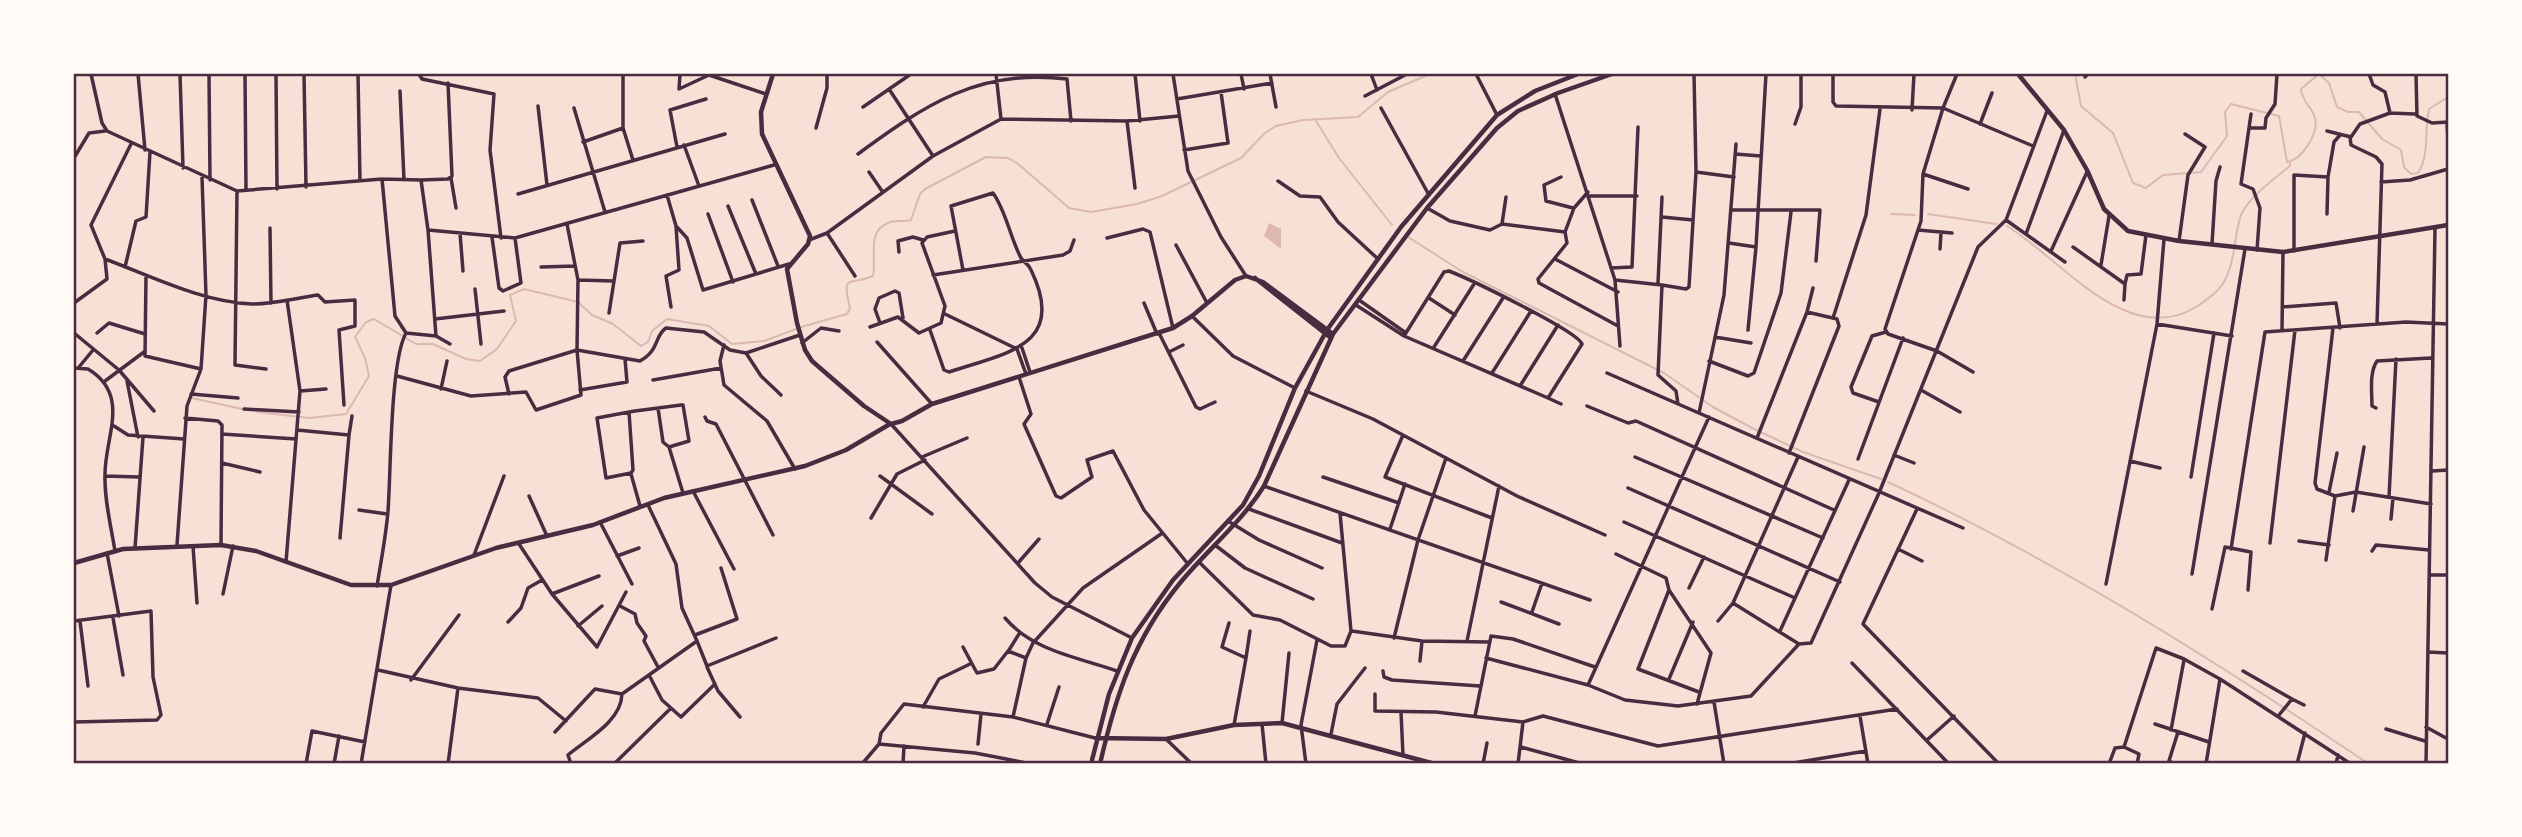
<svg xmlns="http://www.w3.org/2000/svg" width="2522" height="837" viewBox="0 0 2522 837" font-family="Bitter,serif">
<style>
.water{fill:#dcb8b0}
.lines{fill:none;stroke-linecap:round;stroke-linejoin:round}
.stream{stroke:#dcb8b0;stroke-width:2}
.minor{stroke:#4a2c40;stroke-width:3.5}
.tertiary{stroke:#4a2c40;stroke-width:4.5}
.neatline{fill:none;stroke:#4a2c40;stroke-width:2.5}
</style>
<rect width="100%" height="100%" fill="#f7e1d7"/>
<path class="water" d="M1269,223L1281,229V249L1264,236Z"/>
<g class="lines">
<path class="stream" d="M2075,74L2081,106L2113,133L2133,183L2146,188L2163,175L2201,172L2227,136L2225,112L2231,104L2279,116L2287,162C2302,160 2319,133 2315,118C2312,107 2302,102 2301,89L2319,74L2329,83L2337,107L2348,112H2359L2382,139L2401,150L2404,167L2411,174L2418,173C2430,155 2424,130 2429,109L2448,97
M1316,121L1339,158L1392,225
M1891,214L1915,215
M1928,214L1996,224
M2007,226C2060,258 2127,349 2196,307C2208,299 2220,291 2226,278C2236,258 2234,235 2241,215C2248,198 2275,178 2290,166V161
M1408,237L1463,272L1664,373L1713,407L1754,429L1803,452L1881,479
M801,327L847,314L850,308C841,272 850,286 873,276C877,260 866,231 888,223C895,220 903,222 911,220L920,194L925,189L986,157L1008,158L1017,163L1069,208L1091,212L1137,204L1162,196L1241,158L1265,133L1276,126L1303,120L1358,117L1388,92L1430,74
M192,398L242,409
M257,412L309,418L346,414L369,376L365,358L355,337L366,322L374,319L416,344H433L466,359L480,361L497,349L516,321L510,295L524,289L578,302L592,315L613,324L641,346L648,342L652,331L667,319L709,326L732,344L764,341L796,329
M1888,482C2057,561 2214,660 2369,764"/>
<path class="minor" d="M91,74L102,123L107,131L237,191L382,179L421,180L428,230L515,238L774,165
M138,74L145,150
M180,74L183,168
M209,74L210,180
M245,74L246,190
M276,74L277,189
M304,74L306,187
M358,74L360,181
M419,74L422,79L494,94L490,150L501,238
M623,74V128L633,160
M680,74L679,89L709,75L766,94
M996,74L1001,119
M1135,74L1140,121
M1173,74L1188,171L1221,237L1246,276
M1241,74L1244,89
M1270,74L1276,107
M1371,74L1377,90
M1476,74L1497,115
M1833,74V102L1836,106L1943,108L2033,146
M1957,74L1943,108L1923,174L1921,221L1885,329L1888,334L1937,351L1973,372
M2369,74L2373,85L2385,92L2390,113L2415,114
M2416,74L2417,116L2432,123L2448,122
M2085,77L2088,74
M889,89L933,156
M400,91L404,180
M1555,94L1615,280L1620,346
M1365,96L1407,74
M1177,99L1272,83
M538,106L547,185
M863,107L911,74
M574,108L605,212
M1381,108L1429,195
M1912,110L1914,74
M2251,114L2241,184L2253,189L2260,208L2257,250
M1127,121L1135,188
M2447,122L2448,140
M1795,124L1801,107V74
M1980,124L1992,93
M816,128L827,88V74
M2250,128H2265L2266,118L2275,104L2277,74
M2327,131L2351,137L2360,124L2390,113
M2350,137L2351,145L2376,157L2382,164L2377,324
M583,142L623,128
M684,145L699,186
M677,147L670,110L706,99
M1184,150L1228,143L1221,92
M858,154C925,105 979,68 1067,79L1071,121
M1735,154L1761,156
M74,158L89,133L105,131
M869,172L882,191
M1696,172L1734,177
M1923,174L1968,189
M1561,177L1544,185L1546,201L1573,208
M451,178L456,208
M382,179L395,316L406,333
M421,180L448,179L452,176L448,83
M1278,181L1300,196L1320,197L1338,222L1378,259
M2381,182L2410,180L2448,169
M237,191L235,365L266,369
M518,194L725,134
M667,195L676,226L687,238L703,290L789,264
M1590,196H1637
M752,200L778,266
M728,206L756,274
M1427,208L1450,221L1490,230L1502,224
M1731,210H1820L1816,261
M708,214L733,282
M2327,214L2328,177
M1662,217L1693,220
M2006,220L2065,262
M1502,224L1565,232L1574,208L1588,192
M1502,224L1506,197
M270,228L271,303
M428,230L436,336
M1918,230L1952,233
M1565,232L1567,243L1538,279L1539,283L1618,326
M460,233L463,271
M827,233L855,276
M2026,234L2064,130
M492,237L499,288L503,291L521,283L515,238
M1107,238L1143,229L1150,232L1173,328
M809,240L827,233L933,156L1001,119L1127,121L1179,116
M2179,241L2188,175L2205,147L2185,134
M1729,243L1756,247L1748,330
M2212,244L2216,181L2220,167
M1176,245L1207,303
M1756,247L1766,74
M2073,247L2125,284L2124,300
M1940,249L1941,232
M2051,251L2087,172
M2294,251V175L2328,177L2334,142L2340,135
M899,252L898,241L913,237L923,240
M105,259C151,276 202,302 252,304C274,304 296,298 318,295L325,302L355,300V326L339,330L344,405
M1555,259L1618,292
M2101,265L2109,216
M125,267L136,221L146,217L150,152
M541,267L575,266
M1611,268L1632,267L1638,127
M146,275L145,356L201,369
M933,275L1063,255L1070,251L1074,240
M578,280L614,281
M1615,280L1662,285L1658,375L1676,391L1678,404
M1658,283L1662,197
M2125,284L2127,275L2141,274L2146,235
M1662,285L1686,289L1689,287L1696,172L1694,74
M475,289L481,344
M1429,298L1455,315
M1359,300L1406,333
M74,303L107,279L105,259L91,225L131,144
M1144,303L1157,334
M1356,305L1404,336L1548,398L1582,344C1578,331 1467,278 1449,271L1444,272L1404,336
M671,307L666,276L679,270L676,226
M2282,307L2336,303L2340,328
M609,313L620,243L643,241
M945,314L1017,349L1026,374
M1192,316L1233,356L1295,388
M1833,318L1866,215L1880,109
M435,319L504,311
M880,323L875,309L879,298L895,291L899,293L903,318
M2157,324L2232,336
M870,327L898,317L919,333L941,323L945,306L922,243L927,237L955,231
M2333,328L2315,483L2317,489L2335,496
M930,330L944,370L949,372C1006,353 1068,346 1031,270C1029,264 1024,263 1021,258C1010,237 1006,211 993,193L951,206L963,270
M2282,330L2283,252
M74,333L119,370L154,411
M97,333L109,323L145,334
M406,333L436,336L450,344
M1159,333L1196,407L1200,409L1215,402
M1715,337L1751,343
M877,342L932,404
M802,343L821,328L839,331
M724,345L720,361L724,385L767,421L795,469
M1434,347L1474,284
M1022,348L1030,372
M1169,352L1183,345
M746,353L761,376L781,395
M1463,361L1503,298
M1709,361L1748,376L1754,373L1781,293L1791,212
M79,367L93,350
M74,368L88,369C131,395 105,436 105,474C104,499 111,526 115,551
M1492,373L1531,311
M1607,373L1963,528
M397,376L471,396L526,392L536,410L581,395L577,350L578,280L567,224
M1019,377L1031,414L1024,424L1056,496L1061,498L1092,477L1087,460L1113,451L1144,510L1188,564
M653,380L721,368
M105,381L144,352
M127,381L138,437
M1520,386L1558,325
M441,389L447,361
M580,390L627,382L625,359
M1921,390L1960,412
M300,391L326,389
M1306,391L1373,419L1517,496L1605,535
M191,394L238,398
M509,394L505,377L509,371L577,350L640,361C660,350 654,336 666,328L704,332L730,350L746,353L800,335
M1548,398L1561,404
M1879,402L1853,393L1851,387L1872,336L1886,332
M1587,406L1628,423L1636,421L1834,510
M2376,408L2372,406C2372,392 2369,373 2377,361L2431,358
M244,409L299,412
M629,412L633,470L631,473L606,478L597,418Z
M629,412L635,411L681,405H683L689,441L669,447L663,442L658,408
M1699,413L1724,295L1736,144
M705,417L707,421L716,424L773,535
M185,418L218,421L222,425L221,545
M891,424L1035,583L1052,597L1132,638
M114,426L128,435L184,439
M297,430L349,435L352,416
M222,434L296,439
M1403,435L1385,477L1492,518
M1757,438L1807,312L1813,288
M669,447L683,493
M1789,453L1839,326L1837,319L1807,312
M1894,455L1914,463
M922,457L967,438
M1635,457L1823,538
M1858,459L1903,338
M2130,461L2160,468
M222,463L260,472
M2432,471L2448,470
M631,474L640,506
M105,476L139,477
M880,476L932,514
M1323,477L1399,503
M2191,477L2214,333
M1264,486L1590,600
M1628,488L1840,582
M693,491L734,569
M2329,492L2337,453
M529,496L547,536
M2335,496L2356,492L2431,504
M2389,497L2396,359
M1249,509L1342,543
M1917,509L1863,624L1999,764
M359,510L387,514
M2353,511L2364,447
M871,518L897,474L925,460
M2391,519L2393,498
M1228,521L1259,540L1322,568
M600,522L632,584
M1624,522L1795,598
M1390,529L1405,484
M340,538L349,435
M2299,541L2329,545
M2270,543L2295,330
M519,544L552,594L597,647L626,592
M177,545L187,406L201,369L206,295L202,177
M1215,545L1245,568L1313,599
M193,546L197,603
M135,548L143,437
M1898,549L1922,561
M2231,549L2265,332L2406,322L2448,324
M2372,551L2376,545L2429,550
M107,553L119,616
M1616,554L1666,578L1669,590L1711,653L1697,704
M474,555L504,476
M617,556L639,548
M2326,560L2335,496
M286,562L300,391L287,300
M1199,562L1253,615L1280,620L1331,646H1345L1351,631L1340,513
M1018,563L1039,539
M2192,574L2245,249
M2429,575H2448
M2106,584L2157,324L2164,239
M377,586C381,561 386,536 388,511C391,472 390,362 406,333
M1689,588L1704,557
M1669,590L1638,669L1699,692
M223,594L233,546
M552,594L599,576
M1501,602L1559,624
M1733,603L1799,644L1811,643L1879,493L1978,247L2006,220L2047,111
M620,606L635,614L637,623L646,636L644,641L658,667
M2212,609L2225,547L2251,552L2248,590
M1532,612L1542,583
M113,618L123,675
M1005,618C1033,651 1077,657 1117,671
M74,621L151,611L153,677L161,715L157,720L74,722
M80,621L88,686
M1718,621L1733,603L1798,457
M508,622L521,608L528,588L542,580
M1229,623L1222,647L1246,658L1234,725
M578,626L602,606
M1352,631L1422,641L1489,642
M1780,631L1849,480
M695,635L737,619L721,568
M1394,638L1418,540L1446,458
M697,641L707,666L776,638
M1467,641L1499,486
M963,647L977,673L994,669L1008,651L1026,658
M1009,650L1019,634
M2428,652L2448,653
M1246,658L1250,631
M1486,658L1588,685L1625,700L1678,706L1751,696L1799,644
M1420,661L1422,641
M1852,663L1949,764
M707,667L718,691L740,717
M378,670L458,688L538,698L566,721
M1383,671L1384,677L1392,680L1480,686
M2243,671L2292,699L2279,715
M649,675L662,700L671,708
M1669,679L1693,622
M411,680L459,615
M1588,685L1709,417
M1375,694V711L1436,712L1523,722L1543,716L1658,746L1897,709
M2292,699L2304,705
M1714,702L1724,764
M923,707L939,679L970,664
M1401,712L1403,755
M1475,716L1491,636L1513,639L1595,667
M1860,716L1868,764
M1013,717L1026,658L1033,643L1083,588L1161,534
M1282,723L1289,653
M1047,724L1059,687
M1262,724L1266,764
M2155,724L2209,742
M2426,727L2446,738
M2386,729L2425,741
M2171,730L2184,660
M555,732L595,689L622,694L697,641L682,608L676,564L648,505
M1331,734L1337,704L1365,668
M1166,739L1192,764
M1927,740L1954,716
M879,744L881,733L904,704L1013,717L1095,738
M879,744L975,753L1032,764
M978,744L981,714
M1521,747L1583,764
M2169,761L2176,764
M306,764L312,731L365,742
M334,764L339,736
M361,764L391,585
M448,764L458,688
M571,764L568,755C587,739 621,722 622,694
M614,764L671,708L681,717L715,684
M862,764L879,744
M903,764L904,746
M1306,764L1301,725L1317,640
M1483,764L1487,743
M1518,764L1523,722
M1787,764L1866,751
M2109,764L2115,748L2124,747
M2137,764L2139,754L2124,747L2156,648L2184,659L2220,679L2351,764
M2168,764L2178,732
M2206,764L2220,679
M2297,764L2305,733
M2336,764L2338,755
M2426,764L2435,229"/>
<path class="tertiary" d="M773,74L761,112L762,134L810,236L808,244L787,269L797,323L805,350L812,361L864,406L891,424L902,421L932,404L1173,328L1192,316L1235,280L1246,276L1263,282L1333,334
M2018,74L2064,130L2087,170L2104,209L2128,231L2179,241L2283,252L2448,225
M1255,278L1331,338
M74,563L123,549L221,545L256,551L351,585H391L496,548L593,525L664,498L805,466L846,450L890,424
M1096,738L1166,739L1234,725L1282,723L1435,764
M1091,764L1109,694L1132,638L1173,580L1243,505L1259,476L1295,388L1327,330L1401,227L1497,115L1535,91L1578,74
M1100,764C1116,694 1134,639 1180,583C1207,550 1241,523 1264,486L1333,334L1427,208L1497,128L1518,111L1558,93L1612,74"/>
</g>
<rect width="2522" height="837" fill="none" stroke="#fffaf5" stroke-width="150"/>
<rect x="75" y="75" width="2372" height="687" class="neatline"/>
</svg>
